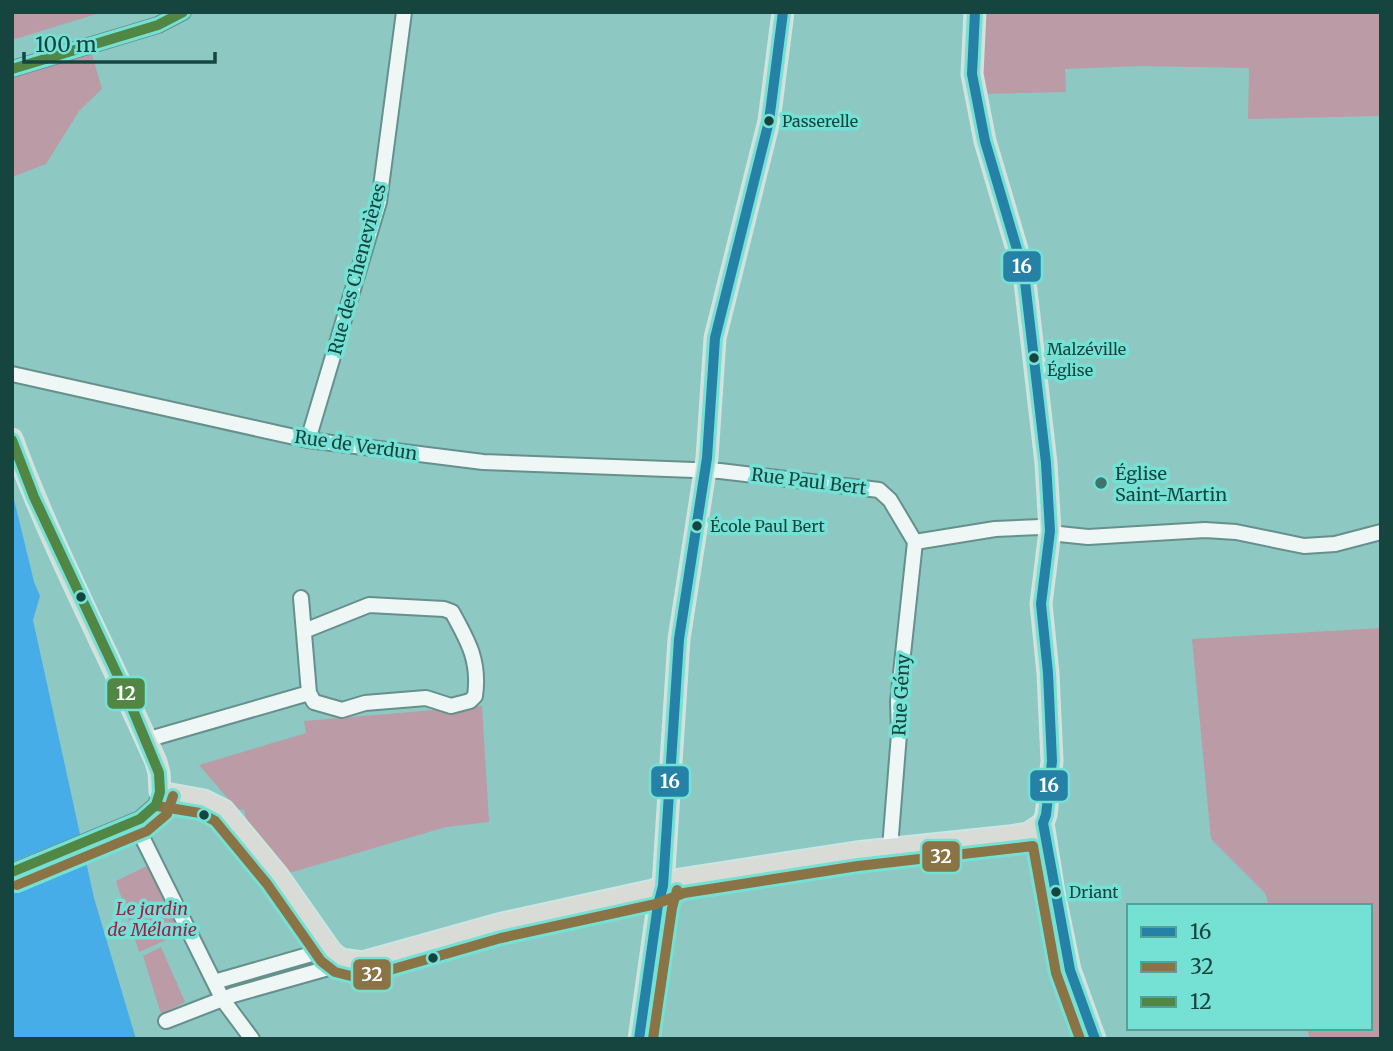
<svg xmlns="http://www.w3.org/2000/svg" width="1393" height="1051" viewBox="0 0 1393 1051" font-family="Merriweather,serif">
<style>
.green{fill:#bb9ba6}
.water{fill:#47ade8}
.pier{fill:#8ec8c2}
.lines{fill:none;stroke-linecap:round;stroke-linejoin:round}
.minor-casing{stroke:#66908c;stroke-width:18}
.major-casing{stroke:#cce6e4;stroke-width:23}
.minor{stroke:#eef7f6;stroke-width:14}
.major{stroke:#d9dcd6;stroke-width:19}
.bus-1-casing{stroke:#75e1d5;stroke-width:16}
.bus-2-casing{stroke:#75e1d5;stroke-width:16}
.bus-3-casing{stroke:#75e1d5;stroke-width:16}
.bus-1{stroke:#2582a6;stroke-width:10}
.bus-2{stroke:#8a7446;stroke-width:10}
.bus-3{stroke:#518644;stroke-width:10}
.bus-dot{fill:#164540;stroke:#75e1d5;stroke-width:2.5}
.poi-dot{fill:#40736e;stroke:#75e1d5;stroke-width:2.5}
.labels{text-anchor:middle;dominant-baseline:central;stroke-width:7;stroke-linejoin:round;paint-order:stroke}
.bus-label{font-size:16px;fill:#164540;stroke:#75e1d5;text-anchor:start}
.street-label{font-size:18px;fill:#164540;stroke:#75e1d5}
.poi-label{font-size:18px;fill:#164540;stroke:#75e1d5;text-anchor:start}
.park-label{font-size:18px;font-style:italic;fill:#98234a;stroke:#75e1d5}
.line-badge{stroke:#75e1d5;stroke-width:2.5}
.badge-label{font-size:19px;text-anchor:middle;font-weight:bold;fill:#fff}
</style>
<rect width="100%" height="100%" fill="#8ec8c2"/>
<path class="green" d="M12,12H103L12,40Z
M982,12H1381V116L1248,119L1249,68L1140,66L1065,69L1066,92L981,94Z
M92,54L102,89L79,111L46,164L12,177V77Z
M1381,628V1039H1310L1307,1028H1370V906H1269L1265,893L1211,839L1192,639Z
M482,706L489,822L446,827L289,873L247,822L244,810L237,809L199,765L306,733L304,721Z
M151,864L184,932L139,952L116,881Z
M161,947L185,1002L161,1014L143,956Z"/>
<path class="water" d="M12,491L34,582L40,596L33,620L94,898L136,1039H12Z"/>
<path class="pier" d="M84,833L87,851L12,881V862Z"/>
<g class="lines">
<g class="minor-casing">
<path id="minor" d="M12,69L158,25L183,12
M12,374L308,440L483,462L720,471L879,490L890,500L915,542
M308,440L379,202L404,12
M915,542L995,529L1041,527L1059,534L1088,537L1205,530L1236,532L1304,546L1335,544L1381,532
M304,631L369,605L444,609L452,612C468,641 480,661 475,696L470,701L451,706L426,698L365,703L342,710L314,702L309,693
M146,740L309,693L301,598
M143,839L223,1000L252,1039
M890,848L899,734L898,701L915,542
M12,872L140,819L156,805L160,792
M214,982L329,949
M166,1021L233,995L332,967L341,959"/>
</g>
<g class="major-casing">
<path id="major" d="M975,12L972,74L985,141L1024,273L1046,463L1050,531L1041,604L1048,673L1052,761L1046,815L1043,823L1054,892L1070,970L1095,1039
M12,439C53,550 109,654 156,762L159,773L160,792L204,800L224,810L278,875L332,952L341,959L362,962L498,924L653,890L680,879L856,852L1009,836L1028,833L1043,823
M639,1039L658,905L663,886L679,639L707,458L715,338L769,121L783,12"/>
</g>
<use href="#minor" class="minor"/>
<use href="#major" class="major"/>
<g class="bus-1-casing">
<path id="bus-1" d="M975,12L972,74L985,141L1024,273L1046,463L1050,531L1041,604L1048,673L1052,761L1046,815L1043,823L1070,970L1095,1039
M639,1039L658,905L663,886L679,639L707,458L715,338L769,121L783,12"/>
</g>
<g class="bus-2-casing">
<path id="bus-2" d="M157,806L200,813L215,821L267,884L321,961L335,972L351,976L376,974L501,938L656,904L684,893L858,866L1033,846L1056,973L1080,1039
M17,885L147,831L167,814L173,796
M653,1039L672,908L677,890"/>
</g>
<g class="bus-3-casing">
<path id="bus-3" d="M12,69L158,25L183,12
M12,440L34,497L125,691L159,773L160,792L156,805L140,819L12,872"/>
</g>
<use href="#bus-1" class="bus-1"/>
<use href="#bus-2" class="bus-2"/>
<use href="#bus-3" class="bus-3"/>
</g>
<g class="bus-dot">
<circle cx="769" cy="121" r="6"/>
<circle cx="1034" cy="358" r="6"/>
<circle cx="697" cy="526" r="6"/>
<circle cx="81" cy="597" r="6"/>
<circle cx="204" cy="815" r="6"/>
<circle cx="1056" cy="892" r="6"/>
<circle cx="433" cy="958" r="6"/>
</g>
<circle class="poi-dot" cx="1101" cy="483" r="7"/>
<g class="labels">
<g class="bus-label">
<text x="782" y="121">Passerelle</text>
<text x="1047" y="349">Malzéville<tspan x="1047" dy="21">Église</tspan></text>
<text x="710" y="526">École Paul Bert</text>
<text x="1069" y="892">Driant</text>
</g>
<g class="street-label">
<text transform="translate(357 269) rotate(-75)">Rue des Chenevières</text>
<text transform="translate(356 445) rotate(8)">Rue de Verdun</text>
<text transform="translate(809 481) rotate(7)">Rue Paul Bert</text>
<text transform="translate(901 695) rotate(-87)">Rue Gény</text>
</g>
<g class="poi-label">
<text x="1115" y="473">Église<tspan x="1115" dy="21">Saint-Martin</tspan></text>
</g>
<g class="park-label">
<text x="152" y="908">Le jardin<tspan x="152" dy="21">de Mélanie</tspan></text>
</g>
</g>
<g class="line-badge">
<rect x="1002" y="250" width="40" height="33" rx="7" fill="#2582a6"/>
<rect x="106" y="677" width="40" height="33" rx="7" fill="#518644"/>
<rect x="650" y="765" width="40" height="33" rx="7" fill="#2582a6"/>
<rect x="1029" y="769" width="40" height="33" rx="7" fill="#2582a6"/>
<rect x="921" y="840" width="40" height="33" rx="7" fill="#8a7446"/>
<rect x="352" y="958" width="40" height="33" rx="7" fill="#8a7446"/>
</g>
<g class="badge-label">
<text x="1022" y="273">16</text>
<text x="126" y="700">12</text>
<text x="670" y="788">16</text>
<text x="1049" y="792">16</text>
<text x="941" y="863">32</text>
<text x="372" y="981">32</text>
</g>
<rect width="1393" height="1051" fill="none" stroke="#164540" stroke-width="28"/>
<rect x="1127" y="904" width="245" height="126" fill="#75e1d5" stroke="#4fa399" stroke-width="2"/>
<rect x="1141" y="927" width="35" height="10" fill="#2582a6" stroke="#4fa399" stroke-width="2"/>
<text x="1190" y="939" font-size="21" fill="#164540">16</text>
<rect x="1141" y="962" width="35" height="10" fill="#8a7446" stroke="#4fa399" stroke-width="2"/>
<text x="1190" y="974" font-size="21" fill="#164540">32</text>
<rect x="1141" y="997" width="35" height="10" fill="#518644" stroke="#4fa399" stroke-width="2"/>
<text x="1190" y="1009" font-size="21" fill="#164540">12</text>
<path d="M24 52v10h191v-10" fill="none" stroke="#164540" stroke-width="3.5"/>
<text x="35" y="52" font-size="21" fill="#164540" stroke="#75e1d5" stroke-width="5" paint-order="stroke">100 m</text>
</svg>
